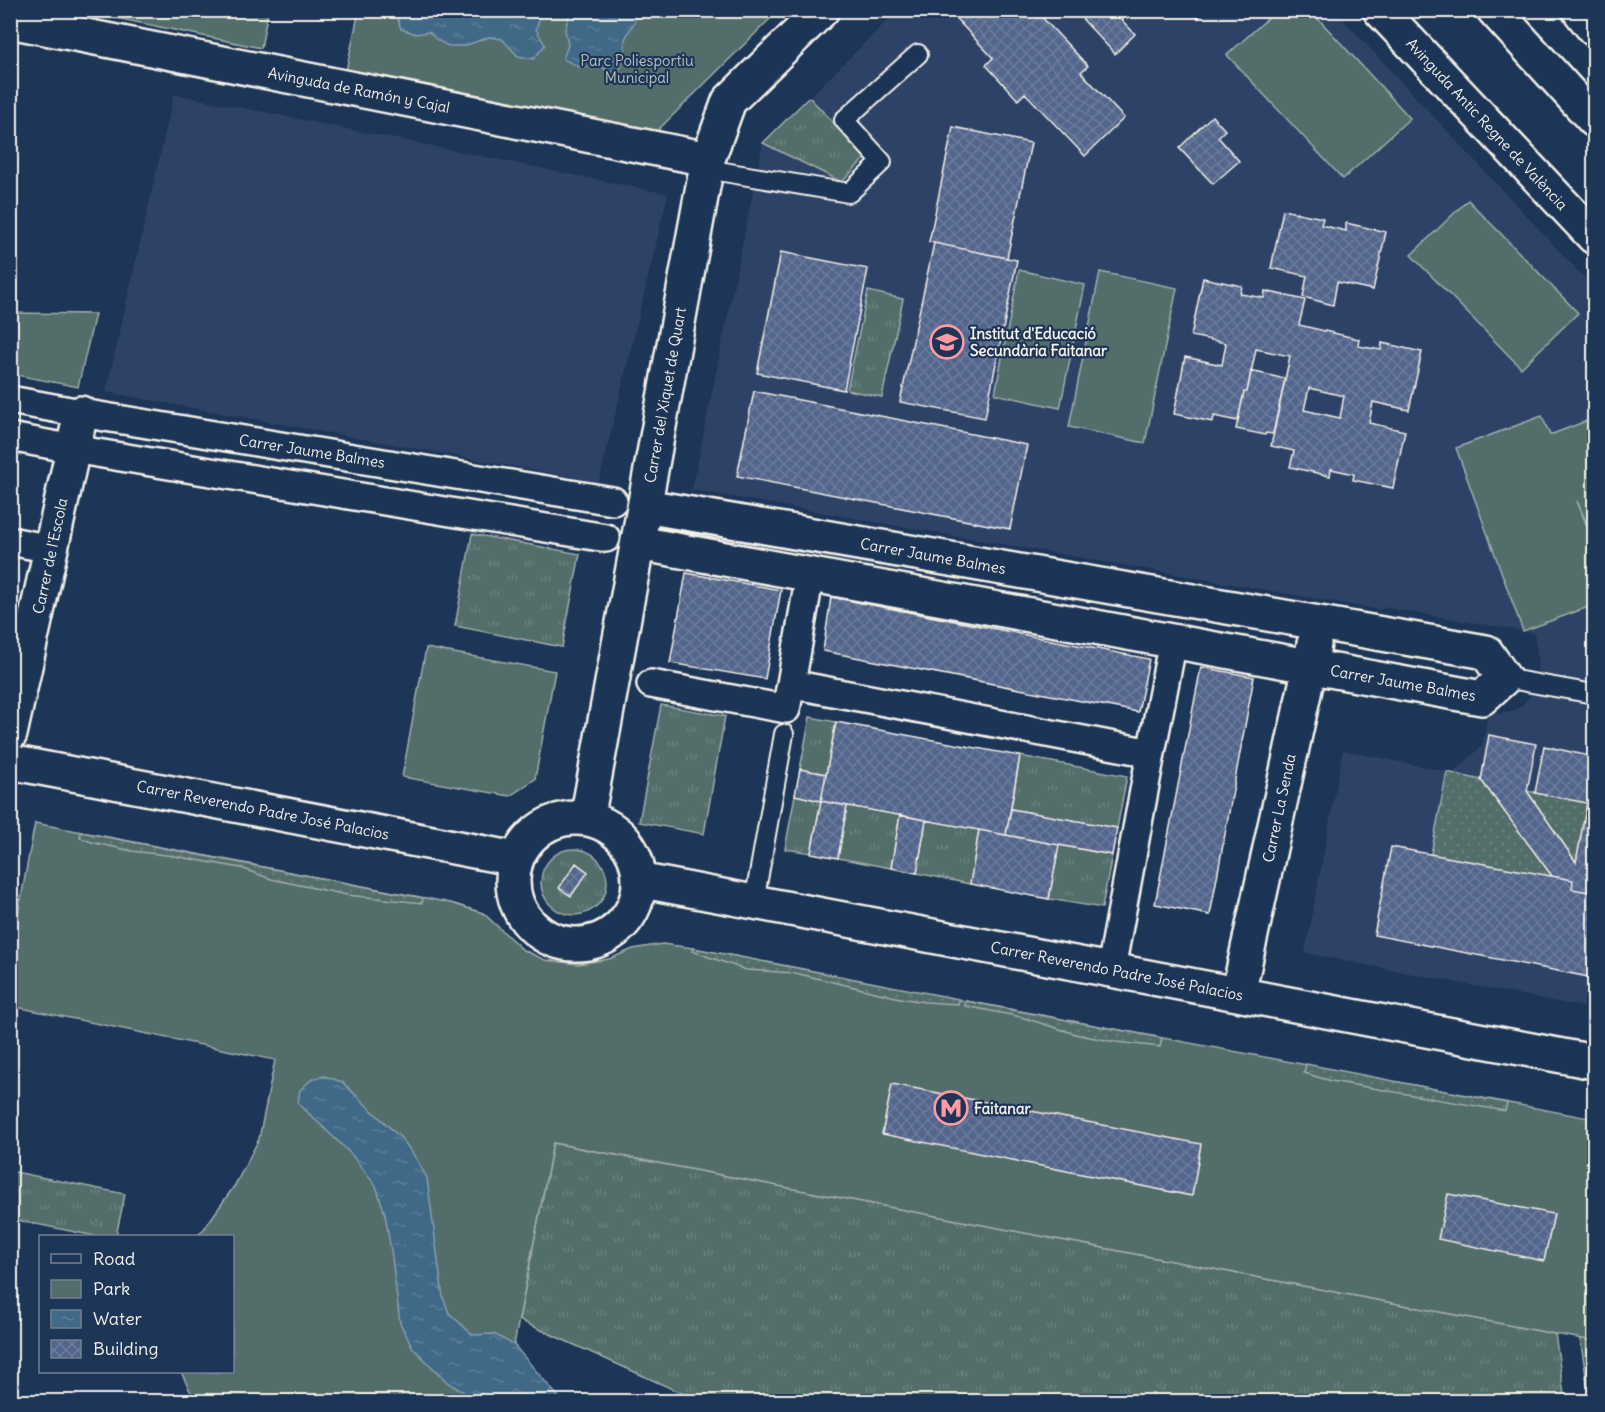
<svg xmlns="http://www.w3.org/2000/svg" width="1605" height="1412" viewBox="0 0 1605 1412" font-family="Delius,sans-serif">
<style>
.built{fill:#2d4367}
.grass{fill:url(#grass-tufts);stroke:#a3afaa;stroke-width:1.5}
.park{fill:#526d6b;stroke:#a3afaa;stroke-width:1.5}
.garden{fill:url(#garden-dots);stroke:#a3afaa;stroke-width:1.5}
.water{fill:url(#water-ripples);stroke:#899fae;stroke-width:1.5}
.building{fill:url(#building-cross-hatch);stroke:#f4f1e8;stroke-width:1.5;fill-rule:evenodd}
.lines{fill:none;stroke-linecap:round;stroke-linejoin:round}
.service-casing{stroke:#f4f1e8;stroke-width:22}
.pedestrian-casing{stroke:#f4f1e8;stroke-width:32}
.minor-casing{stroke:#f4f1e8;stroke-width:38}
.trunk-casing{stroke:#f4f1e8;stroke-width:38}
.motorway-casing{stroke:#f4f1e8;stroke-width:38}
.service{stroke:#1d3557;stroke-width:18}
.pedestrian{stroke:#1d3557;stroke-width:27}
.minor{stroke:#1d3557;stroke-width:33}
.trunk{stroke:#1d3557;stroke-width:33}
.motorway{stroke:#1d3557;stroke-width:33}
.labels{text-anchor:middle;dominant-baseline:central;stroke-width:4.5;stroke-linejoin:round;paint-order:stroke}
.park-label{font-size:15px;fill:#bbc3bc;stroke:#1d3557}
.street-label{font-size:15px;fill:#f4f1e8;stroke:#1d3557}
.poi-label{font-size:15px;font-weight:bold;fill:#f4f1e8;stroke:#1d3557;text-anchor:start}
</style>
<defs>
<pattern id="grass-tufts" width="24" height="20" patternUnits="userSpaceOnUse" patternTransform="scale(1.5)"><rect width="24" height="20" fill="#526d6b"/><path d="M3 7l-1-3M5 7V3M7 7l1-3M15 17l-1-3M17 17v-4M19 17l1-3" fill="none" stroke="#6c8280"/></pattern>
<pattern id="garden-dots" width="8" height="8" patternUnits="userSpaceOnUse" patternTransform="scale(1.5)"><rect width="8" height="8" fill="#526d6b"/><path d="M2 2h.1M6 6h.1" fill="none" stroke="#6c8280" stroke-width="1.8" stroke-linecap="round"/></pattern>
<pattern id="water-ripples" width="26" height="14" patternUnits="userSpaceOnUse" patternTransform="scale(1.5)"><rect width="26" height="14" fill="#416988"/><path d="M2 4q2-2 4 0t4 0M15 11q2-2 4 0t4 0" fill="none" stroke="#5d7f99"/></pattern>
<pattern id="building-cross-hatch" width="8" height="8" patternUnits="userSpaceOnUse" patternTransform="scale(1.5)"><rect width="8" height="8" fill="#53658c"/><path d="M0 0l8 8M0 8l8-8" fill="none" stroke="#6c7c9c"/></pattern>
</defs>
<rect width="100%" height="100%" fill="#1d3557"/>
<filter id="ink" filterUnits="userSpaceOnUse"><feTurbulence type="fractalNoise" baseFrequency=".0167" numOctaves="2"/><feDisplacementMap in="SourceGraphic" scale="12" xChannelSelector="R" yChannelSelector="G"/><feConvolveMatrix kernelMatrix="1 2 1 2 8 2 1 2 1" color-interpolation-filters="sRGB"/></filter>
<g filter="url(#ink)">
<path class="built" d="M897,11H1335L1594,288V1009L1305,953L1343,750L1453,773L1482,746L1488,713L1499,714L1515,710L1523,704L1530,696L1536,680L1538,659L1534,633L1382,607L1381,610L692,490L763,143Z
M174,94L668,194L599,482L106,392Z"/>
<path class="grass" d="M809,97L866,157L842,182L763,143Z
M868,291L903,299L882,397L847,390Z
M472,534L580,554L562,647L455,626Z
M661,705L725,716L704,834L639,822Z
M810,717L836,722L826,774L800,769Z
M1020,756L1127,776L1117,828L1011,809Z
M795,795L821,801L811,853L785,849Z
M847,806L900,815L891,868L838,858Z
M926,820L979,830L970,884L917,873Z
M1059,845L1112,855L1102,908L1049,899Z
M541 882a33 33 0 1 1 66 0a33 33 0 1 1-66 0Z
M553,1143L1555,1334L1565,1401H699L519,1320Z
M10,1171L125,1194L116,1236H95L11,1219Z
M1580,1338L1594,1341V1401H1590Z"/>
<path class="park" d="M83,11H268L261,48Z
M359,11H778L657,131L346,71Z
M1276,11H1311L1410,118L1343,179L1227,55Z
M1468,200L1578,313L1521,368L1411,255Z
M1019,270L1085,285L1060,408L995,394Z
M1100,272L1177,288L1145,443L1069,427Z
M11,313L95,314L78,387L11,374Z
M1542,416L1550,435L1594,418V540L1577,501L1594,544V605L1523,631L1456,448Z
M426,648L555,671L535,779L510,796L402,777Z
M35,823L451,903L483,913L523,950L545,960L578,964L609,959L633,949L662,944L693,948L966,1001L1594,1119V1341L1555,1334L553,1143L514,1345L479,1401H195L181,1372H232V1236H197L204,1229L235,1185L259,1139L275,1060L11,1006V952Z"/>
<path class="garden" d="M1447,772L1527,791L1594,804V893L1572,889L1431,854Z
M81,832L423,898L422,903L347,895L271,879L241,868L174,856L132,851L95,843L80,838Z
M693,948L959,999L958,1004L925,1002L900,998L795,973L746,970L692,951Z
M966,1001L1162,1038L1160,1047L1116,1042L1079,1035L1021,1017L965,1006Z
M1306,1064L1507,1103L1505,1111L1331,1081L1304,1073Z"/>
<path class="water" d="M395,11H542L536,29L545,45L534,59L518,56L502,39L489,37L464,46H448L437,40L429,32L416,34L401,29Z
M570,11H640L625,39V54L618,75L599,66L579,67L563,59L568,45L565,30Z
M324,1076L342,1082L403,1140L415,1157L427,1178L443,1297L449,1313L473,1335L494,1334L514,1345L562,1401H478L448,1383L413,1348L400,1323L392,1257L385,1214L376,1186L351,1154L298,1103L300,1090L312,1079Z"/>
<path class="building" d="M948,10H1035L1088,66L1081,72L1124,118L1085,156L1025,93L1018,100L986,65L993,58Z
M1074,10H1112L1135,34L1115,54Z
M1191,10H1206L1198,18Z
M1212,116L1225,130L1218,137L1239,161L1213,184L1179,148Z
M953,127L1031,143L1007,258L929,242Z
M1283,210L1323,218L1321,225L1346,231V223L1386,232L1373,290L1337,282L1333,305L1303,297L1307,276L1271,268Z
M934,243L1017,260L985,418L900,402Z
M781,252L868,269L844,390L757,373Z
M1203,278L1242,286L1240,294L1264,298L1265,291L1305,300L1299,325L1359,339L1358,346L1381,350L1382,343L1422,352L1409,410L1373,402L1369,423L1405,431L1393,488L1353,480L1354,474L1331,469L1330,476L1290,467L1294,451L1271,446L1290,356L1256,349L1247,392H1244L1238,421L1214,416L1213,422L1174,414L1185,357L1222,365L1226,343L1191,336ZM1309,388L1344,396L1340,418L1304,410Z
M1251,371L1285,379L1273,434L1266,433L1265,435L1236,429L1244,392H1247Z
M754,391L1027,445L1010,529L737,476Z
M686,573L781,590L765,679L670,663Z
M831,597L1149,659L1138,712L823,651Z
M1201,667L1254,677L1210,915L1155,904Z
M836,722L1020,756L1006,835L821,801Z
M1489,735L1536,744L1527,791L1576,862L1587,803L1535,793L1544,746L1594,757V893L1572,889L1573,880L1552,876L1481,780Z
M800,769L826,774L821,801L795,795Z
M821,801L847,806L838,858L811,853Z
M1011,809L1117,828L1112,855L1006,835Z
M900,815L926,820L917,873L891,868Z
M979,830L1059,845L1049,899L970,884Z
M1391,847L1573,880L1572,889L1594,893V978L1374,935Z
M576,863L588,872L571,896L559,888Z
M892,1084L1201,1144L1192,1196L882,1134Z
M1448,1194L1554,1214L1544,1261L1438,1239Z"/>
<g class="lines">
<g class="service-casing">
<path id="service" d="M706,169L849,193L882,162L844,120L918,54
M1504,678L1594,694
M754,902L784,734"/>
</g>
<g class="pedestrian-casing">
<path id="pedestrian" d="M10,400L81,413L613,501
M10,437L73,449L606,538
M10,541L51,549
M651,684L786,709L791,684L1151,753L1111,969
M791,684L810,574
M1151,753L1173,641"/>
</g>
<g class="minor-casing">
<path id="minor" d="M1380,10L1594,237
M10,21L708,159
M638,543L1482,698L1504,678L1486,652L645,506
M10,734L81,413
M10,762L516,859
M513 881a63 63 0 1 1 126 0a63 63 0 1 1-126 0Z
M587,819L708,159L729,101L822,10
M639,882L654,883L1594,1062
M1238,994L1310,666L1314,644"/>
</g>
<g class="trunk-casing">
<path id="trunk" d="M1494,10L1594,120"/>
</g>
<g class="motorway-casing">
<path id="motorway" d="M1579,10L1594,29"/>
</g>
<use href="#service" class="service"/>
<use href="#pedestrian" class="pedestrian"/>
<use href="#minor" class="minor"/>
<use href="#trunk" class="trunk"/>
<use href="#motorway" class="motorway"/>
</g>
</g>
<defs>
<g id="school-ring" transform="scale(1.725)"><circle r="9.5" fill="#1d3557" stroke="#ff9aa2" stroke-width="1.5"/><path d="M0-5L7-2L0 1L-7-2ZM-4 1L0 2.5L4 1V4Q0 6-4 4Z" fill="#ff9aa2"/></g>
<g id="metro-ring" transform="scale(1.725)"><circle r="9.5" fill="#1d3557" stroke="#ff9aa2" stroke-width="1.5"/><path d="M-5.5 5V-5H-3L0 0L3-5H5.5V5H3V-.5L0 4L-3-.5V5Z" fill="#ff9aa2"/></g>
</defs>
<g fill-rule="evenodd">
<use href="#school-ring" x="947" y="342"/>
<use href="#metro-ring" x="951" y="1108"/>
</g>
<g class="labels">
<g class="park-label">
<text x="637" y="60">Parc Poliesportiu<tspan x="637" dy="17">Municipal</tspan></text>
</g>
<g class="street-label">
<text transform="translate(359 90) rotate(11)">Avinguda de Ramón y Cajal</text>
<text transform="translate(1487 124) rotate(47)">Avinguda Antic Regne de València</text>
<text transform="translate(665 395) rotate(-80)">Carrer del Xiquet de Quart</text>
<text transform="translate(312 451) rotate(9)">Carrer Jaume Balmes</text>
<text transform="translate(50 556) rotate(-78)">Carrer de l'Escola</text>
<text transform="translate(933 556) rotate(10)">Carrer Jaume Balmes</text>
<text transform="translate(1403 683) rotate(10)">Carrer Jaume Balmes</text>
<text transform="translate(1279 808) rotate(-78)">Carrer La Senda</text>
<text transform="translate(263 810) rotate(11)">Carrer Reverendo Padre José Palacios</text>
<text transform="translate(1117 971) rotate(11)">Carrer Reverendo Padre José Palacios</text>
</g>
<g class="poi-label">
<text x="970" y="333">Institut d'Educació<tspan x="970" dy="17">Secundària Faitanar</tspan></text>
<text x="974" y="1108">Faitanar</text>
</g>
</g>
<rect width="1605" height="1412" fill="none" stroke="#1d3557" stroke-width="36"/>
<rect x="18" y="18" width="1569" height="1376" fill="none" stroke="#f4f1e8" stroke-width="2" filter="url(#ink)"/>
<rect x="39" y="1235" width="195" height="138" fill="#1d3557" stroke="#738091" stroke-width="1.5"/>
<rect x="51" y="1254" width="30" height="9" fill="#1d3557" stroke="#738091" stroke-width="1.5"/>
<text x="93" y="1265" font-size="18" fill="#f4f1e8">Road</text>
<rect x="51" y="1280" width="30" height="18" fill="#526d6b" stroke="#738091" stroke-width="1.5"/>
<text x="93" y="1295" font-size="18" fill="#f4f1e8">Park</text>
<rect x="51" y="1310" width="30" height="18" fill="url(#water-ripples)" stroke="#738091" stroke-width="1.5"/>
<text x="93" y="1325" font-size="18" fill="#f4f1e8">Water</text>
<rect x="51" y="1340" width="30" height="18" fill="url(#building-cross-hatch)" stroke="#738091" stroke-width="1.5"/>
<text x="93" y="1355" font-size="18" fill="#f4f1e8">Building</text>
</svg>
